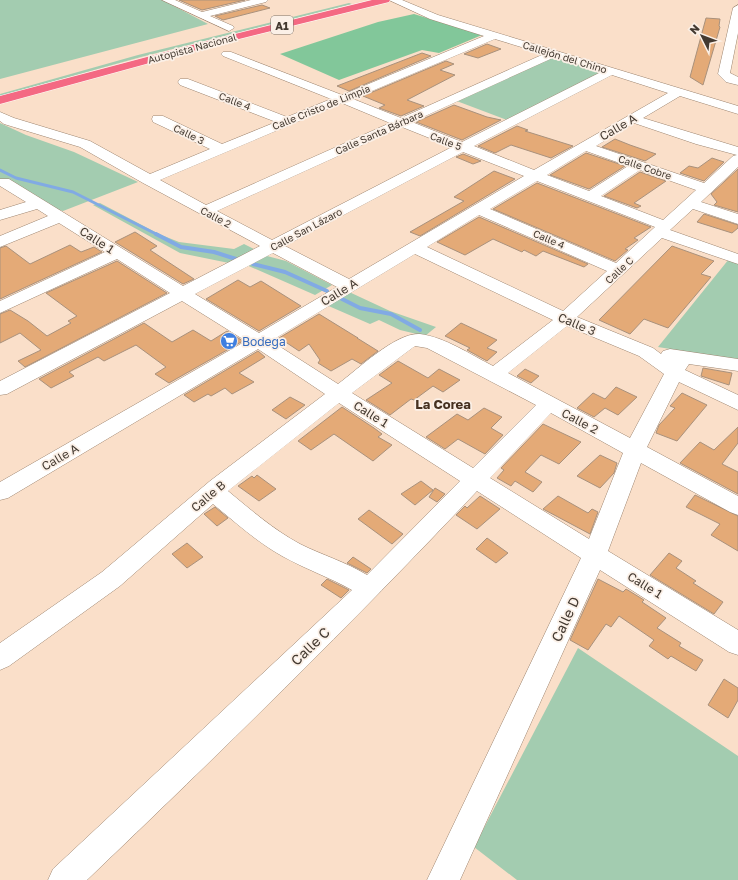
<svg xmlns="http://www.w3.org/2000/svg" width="738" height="880" viewBox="0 0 738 880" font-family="'Golos Text',sans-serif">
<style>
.green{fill:#a3ccb0}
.forest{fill:#82c79a}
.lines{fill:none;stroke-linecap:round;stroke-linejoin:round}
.stream-far1{stroke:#81aae4;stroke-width:3}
.stream{stroke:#81aae4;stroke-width:4}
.building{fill:#e4aa77;stroke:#a9917c}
.minor-casing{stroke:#9d8570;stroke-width:1}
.highway-casing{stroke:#fff;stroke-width:1}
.minor{fill:#fff;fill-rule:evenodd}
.highway{fill:#f46983;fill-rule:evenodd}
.labels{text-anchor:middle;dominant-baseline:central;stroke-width:3.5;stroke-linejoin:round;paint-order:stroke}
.far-street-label{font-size:10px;fill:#433930;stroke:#fbf0e7}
.shield{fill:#fbf0e7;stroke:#7a7067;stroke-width:1}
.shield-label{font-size:11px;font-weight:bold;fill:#433930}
.street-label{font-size:12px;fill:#433930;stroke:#fbf0e7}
.shop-label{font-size:12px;fill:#366cbe;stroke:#fbf0e7;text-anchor:start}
.neighbourhood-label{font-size:13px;font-weight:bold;fill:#463120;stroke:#fbf0e7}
.near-street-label{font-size:14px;fill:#433930;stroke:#fbf0e7}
</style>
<rect width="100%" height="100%" fill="#fadfc9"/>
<path class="green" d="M0,0H163L208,24L0,79Z
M349,3L352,4L141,57L0,96V94L138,55Z
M551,57L602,72L507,120L454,100Z
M0,123L26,135L74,152L138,182L63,211L37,204L0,183Z
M100,203L159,234L179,242L234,249L244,244L256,250L229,263L180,253L93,205Z
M267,256L286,261L332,285L315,295L244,264Z
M729,259L738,262V360L658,347Z
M347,291L390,311L436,327L425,336L400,330L379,320L370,324L324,304Z
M578,648L738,756V880H517L474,847Z"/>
<path class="forest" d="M414,14L482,35L439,53L422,50L339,80L280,54L378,22Z"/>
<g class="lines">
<path class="stream-far1" d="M0,170L16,178L73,192L158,235"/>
<path class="stream" d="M156,234L181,247L214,252L236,259
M253,264L285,272L327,291
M342,299L360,308L391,314L420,330"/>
</g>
<path class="building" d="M179,0H245L202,10Z
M262,5L270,8L223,20L215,16Z
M706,18L720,19L719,26L720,27L703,85L690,77Z
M487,44L501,49L478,58L464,54Z
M422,53L431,56L349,91L337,86Z
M446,61L454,64L440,70L455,75L407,100L424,106L401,116L379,108L385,105L363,96Z
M454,105L487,117L501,120L462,140L416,122Z
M517,126L528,130L525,131L573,146L551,158L511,145L495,153L478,146Z
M615,139L630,145L656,154L645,161L602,147Z
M586,153L625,166L589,189L550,175Z
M463,154L481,161L473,164L456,157Z
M712,158L724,162L704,181L680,173L689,166L698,168Z
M738,169V212L714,205L717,202L711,194Z
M494,171L515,179L420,236L410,232L464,201L454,197Z
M640,172L666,181L634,203L641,206L637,208L604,196Z
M537,183L651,227L634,238L638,240L625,249L628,250L615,261L493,209Z
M704,214L738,225V228L732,233L697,222Z
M479,217L588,264L584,267L543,251L536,256L524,250L522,252L493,239L465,255L437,242Z
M135,232L157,246L150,250L194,279L183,284L115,242Z
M70,245L81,252L94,247L102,252L0,299V248L6,246L30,264Z
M672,246L714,261L701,274L711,277L668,328L644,319L630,334L599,320Z
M117,261L167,293L25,367L18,361L41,350L20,333L0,343V314L10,310L28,321L47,336L71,323L68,321L77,316L46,293Z
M238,280L250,287L261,281L301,306L259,331L206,299Z
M319,314L358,338H357L378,351L361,364L352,359L331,371L318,363L320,360L309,344L299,351L284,341L278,344L274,341Z
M144,323L172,342L193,330L211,341L227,331L243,341L169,383L155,374L166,367L136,345L104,361L98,357L69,372L74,376L51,388L39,379Z
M461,323L497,340L487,348L497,352L487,361L467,350L470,348L445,336Z
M258,351L265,357L239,373L254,382L232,394L225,388L211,396L208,394L194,402L184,395Z
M398,361L428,378L439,369L460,380L443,392L433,386L414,400L411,399L390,415L366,400L392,383L379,375Z
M703,368L732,373L729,385L701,376Z
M525,369L539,376L531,383L517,376Z
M616,387L637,397L618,415L605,408L594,417L577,408L593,393L605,399Z
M682,393L707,405L677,441L656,433L659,425L675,408L670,406Z
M290,397L305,405L286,419L272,410Z
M342,407L374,428L382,434L378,437L392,445L373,461L334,434L311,450L298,441Z
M484,408L502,417L491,428L503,435L485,454L458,439L445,449L426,437L457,414L468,420Z
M543,424L581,442L559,464L541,455L525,472L542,482L533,492L515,481L511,486L497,478L504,470L501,468Z
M738,427V443L722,464L738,472V494L680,463L700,442L714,450Z
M600,455L617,463L614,473L600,488L577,476Z
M257,475L276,489L259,501L238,486L252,476L254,478Z
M421,481L433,490L415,505L401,494Z
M435,488L445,494L437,502L429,497Z
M695,495L738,516V551L711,535L720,524L686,507Z
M480,496L500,509L477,529L456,515L465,506L467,508Z
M558,496L588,513L592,509L598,512L590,534L543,509Z
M215,507L228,518L217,526L204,514Z
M369,510L403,534L392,544L358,519Z
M487,538L508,553L496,563L476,549Z
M187,543L203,557L187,568L172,554Z
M669,553L682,561L676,568L696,581L693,583L723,602L714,614L650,575Z
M353,557L371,569L367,573L347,563Z
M327,579L349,590L341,598L321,585Z
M598,579L623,592L626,589L644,600L642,602L666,618L657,628L681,643L679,646L703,660L696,671L671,656L668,659L649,646L654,640L619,616L611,627L606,624L588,650L570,640Z
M724,679L738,688V700L728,718L708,705Z"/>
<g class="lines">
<g class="minor-casing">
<path id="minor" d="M162,0H175L202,12L251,0H268L266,2L210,16L233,26L234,28L229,31Z
M389,0H402L438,15L738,106V114L680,96L643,118L738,147V167L701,202L738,214V224L693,209L670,230L738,254V264L662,238L577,317L653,348L661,354L663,351L670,349L738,359V371L689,364L685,370L738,395V410L679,382L647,447L738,496V515L730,512L641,463L608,551L738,630V655L729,652L600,570L460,880H427L581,558L477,491C351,625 220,753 87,880H48L53,869L352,590C329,577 305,569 282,556C257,542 235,522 213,504L120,586L9,666L0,670V643L102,572L210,481L325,394L258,349L8,498L0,500V482L246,341L182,301L7,394L0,395V381L170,293L117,259L0,313V301L105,252L59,223L0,247V236L48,216L37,209L0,220V210L26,202L0,186V179H9L183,286L260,246L143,183L80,147L4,124L0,121V112L14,118L90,141L150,174L210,149L153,122L152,119L153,116H163L222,144L276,122L180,85L178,82L180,79H188L287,117L331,99L223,56L221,54L223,52H231L342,95L484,36L430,19ZM495,39L544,54L401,118L353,99ZM555,57L601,72L462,142L412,122ZM612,75L668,93L534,170L474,146ZM342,103L390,123L206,205L160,180ZM634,123L696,144L737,155L733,156L704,183L596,146ZM402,127L452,147L272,240L217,211ZM586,151L628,166L589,191L547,175ZM463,152L524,176L349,279L285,246ZM640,170L696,190L663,220L601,196ZM537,181L655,227L616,263L490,209ZM479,215L607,271L563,311L427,247ZM273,253L337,287L259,333L195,294ZM415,254L553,320L493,366C471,355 445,337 420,334C396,332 357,370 338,384L271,341ZM567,326L639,356L664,374L630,438L508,373ZM415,346L427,348L536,405L473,468L352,393ZM339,403L460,481L367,575C346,562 322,555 300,544C274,530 251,510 228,491ZM551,413L623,453L589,539L490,478Z
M738,5V33L730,73L738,77V85L726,82L718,74L733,8Z"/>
</g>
<g class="highway-casing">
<path id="highway" d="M372,0H390L389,2L219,44L0,104V96L211,40Z"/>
</g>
<use href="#minor" class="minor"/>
<use href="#highway" class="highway"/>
</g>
<defs>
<g id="supermarket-disc" transform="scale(0.9)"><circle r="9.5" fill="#3f7fe0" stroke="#fbf0e7"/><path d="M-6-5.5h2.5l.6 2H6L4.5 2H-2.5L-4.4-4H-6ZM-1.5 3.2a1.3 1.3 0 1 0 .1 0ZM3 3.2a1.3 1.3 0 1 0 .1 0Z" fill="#fff"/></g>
</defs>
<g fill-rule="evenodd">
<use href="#supermarket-disc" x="229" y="341"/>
</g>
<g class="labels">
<g class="far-street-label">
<text transform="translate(192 48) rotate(-15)">Autopista Nacional</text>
<text transform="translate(565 57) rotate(17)">Callejón del Chino</text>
<text transform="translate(235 101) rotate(21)">Calle 4</text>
<text transform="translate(321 107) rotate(-22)">Calle Cristo de Limpia</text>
<text transform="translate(379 132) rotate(-24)">Calle Santa Bárbara</text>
<text transform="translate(189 134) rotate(26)">Calle 3</text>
<text transform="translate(446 141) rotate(21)">Calle 5</text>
<text transform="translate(645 167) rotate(19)">Calle Cobre</text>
<text transform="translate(216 217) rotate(28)">Calle 2</text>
<text transform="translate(306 229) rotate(-28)">Calle San Lázaro</text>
<text transform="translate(549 239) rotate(23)">Calle 4</text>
<text transform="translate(619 270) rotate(-43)">Calle C</text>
</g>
<rect class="shield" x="271" y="16" width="22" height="18" rx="3"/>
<g class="shield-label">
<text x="282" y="25">A1</text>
</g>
<g class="street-label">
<text transform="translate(618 127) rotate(-30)">Calle A</text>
<text transform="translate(97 240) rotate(33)">Calle 1</text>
<text transform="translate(339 292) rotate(-31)">Calle A</text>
<text transform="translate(577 324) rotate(23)">Calle 3</text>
<text transform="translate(371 414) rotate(32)">Calle 1</text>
<text transform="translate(580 421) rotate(28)">Calle 2</text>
<text transform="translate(60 457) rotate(-30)">Calle A</text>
<text transform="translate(208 496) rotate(-40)">Calle B</text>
<text transform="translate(645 585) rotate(32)">Calle 1</text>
</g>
<g class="shop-label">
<text x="242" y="341">Bodega</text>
</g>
<g class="neighbourhood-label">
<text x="443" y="404">La Corea</text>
</g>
<g class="near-street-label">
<text transform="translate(565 619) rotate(-65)">Calle D</text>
<text transform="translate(310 646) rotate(-44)">Calle C</text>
</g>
</g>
<g transform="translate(702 36) rotate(312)" stroke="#fbf0e7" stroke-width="3" paint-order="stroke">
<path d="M0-3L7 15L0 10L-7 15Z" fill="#433930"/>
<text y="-6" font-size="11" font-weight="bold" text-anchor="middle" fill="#433930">N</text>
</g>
</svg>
